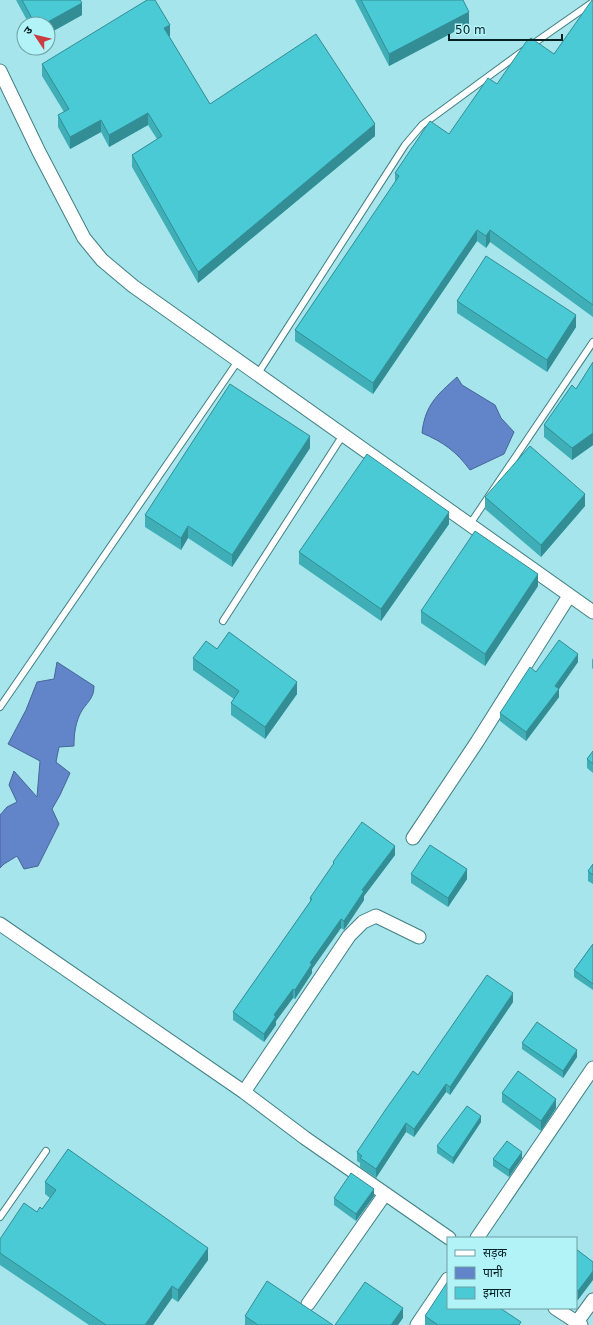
<svg xmlns="http://www.w3.org/2000/svg" width="593" height="1325" viewBox="0 0 593 1325" font-family="'DejaVu Sans','Noto Sans Devanagari',sans-serif">
<style>
.water{fill:#6284c9;stroke:#466698}
.lines{fill:none;stroke-linecap:round;stroke-linejoin:round}
.service-casing{stroke:#418085;stroke-width:8}
.minor-casing{stroke:#418085;stroke-width:15}
.service{stroke:#fff;stroke-width:6}
.minor{stroke:#fff;stroke-width:13}
.wall{fill:#3faeb7}
.shaded-wall{fill:#338d95}
.building{fill:#49cad5;stroke:#338d95}
</style>
<rect width="100%" height="100%" fill="#a5e5eb"/>
<path class="water" d="M457,377L462,385L495,405L501,418L514,432L504,454L470,470C456,451 443,442 422,433C425,405 437,395 457,377Z
M57,662L94,686C94,700 86,702 80,714C75,725 74,735 74,746L59,747L56,762L70,773L60,795L52,809L59,824L38,866L24,869L17,856L4,864L0,868V815L7,807L17,802L9,785L14,771L37,797L40,761L8,744L26,710L37,682L54,679Z"/>
<g class="lines">
<g class="service-casing">
<path id="service" d="M530,46L593,2
M257,375L405,145L422,125L523,51
M470,524L593,342
M223,621L343,435
M0,707L238,361
M0,1217L46,1151"/>
</g>
<g class="minor-casing">
<path id="minor" d="M0,71L39,152L84,238L102,260L133,286L593,612
M413,838L477,742L569,596
M0,924L244,1092L305,1138L449,1238
M244,1092L349,936L363,922L376,916L419,937
M477,1238L593,1068
M308,1304L385,1194
M555,1308L581,1325
M577,1322L593,1300
M417,1325L448,1279"/>
</g>
<use href="#service" class="service"/>
<use href="#minor" class="minor"/>
</g>
<path class="wall" d="M16,0H80L82,15L48,34V24H29Z
M355,0H463L469,24L389,66Z
M593,0V317L490,242L486,248L477,241L373,394L295,341V330L395,183V173L449,134L497,84L554,54Z
M170,36L169,37L210,104L375,136L198,283L132,167V155L157,139L148,125L109,147L101,132L70,149L58,127V115L64,112L42,76V64Z
M457,301L576,327L547,372L457,313Z
M593,362V445L572,460L544,437V425L576,389Z
M310,448L232,567L188,538L181,550L145,527V515Z
M485,497L585,506L541,557L485,509Z
M449,524L381,621L299,564V552Z
M538,586L485,666L421,623V611Z
M217,649L297,694L265,739L231,715V703L234,699L193,670V658Z
M593,658V669L592,668V660Z
M578,662L559,689V697L526,741L500,721V713L536,672Z
M593,751V773L587,768V759Z
M395,855L364,896V900L344,930L341,928L312,969V973L295,999L293,998L276,1021V1025L264,1042L233,1020V1012L310,902V898L333,865V862Z
M593,864V884L588,881V871Z
M411,874L467,879L448,907L411,883Z
M593,944V990L574,977V970Z
M513,1002L450,1095L446,1092L414,1137L406,1132L376,1178L360,1167V1163L357,1161V1152L418,1075Z
M522,1043L577,1057L563,1078L522,1049Z
M502,1093L556,1108L541,1131L502,1102Z
M481,1122L453,1164L437,1153V1146Z
M522,1158L509,1177L493,1166V1159Z
M45,1182L208,1260L178,1302L172,1298L153,1325H89L0,1265V1239L37,1212L42,1209L50,1198L45,1194Z
M374,1196L356,1221L334,1205V1198Z
M576,1249L593,1262L578,1300L576,1299Z
M245,1316L333,1325H245Z
M425,1316L521,1325H425Z"/>
<path class="shaded-wall" d="M82,3V15L48,34V24H44Z
M469,12V24L389,66V54Z
M170,25V36L164,40V28Z
M148,113V125L109,147V135Z
M101,120V132L70,149V137Z
M375,124V136L198,283V272Z
M477,230V241L373,394V383Z
M490,230V242L486,248V236Z
M576,315V327L547,372V360Z
M593,433V445L572,460V448Z
M310,436V448L232,567V555Z
M585,494V506L541,557V545Z
M449,512V524L381,621V609Z
M188,526V538L181,550V538Z
M538,574V586L485,666V654Z
M578,654V662L559,689V697L526,741V732L555,686Z
M297,682V694L265,739V727Z
M395,846V855L364,896V900L344,930V921L362,890Z
M467,869V879L448,907V898Z
M341,919V928L312,969V973L295,999V990L310,963Z
M293,989V998L276,1021V1025L264,1042V1034L274,1015Z
M513,993V1002L450,1095V1087Z
M577,1050V1057L563,1078V1071Z
M446,1084V1092L414,1137V1129Z
M556,1099V1108L541,1131V1121Z
M481,1116V1122L453,1164V1158Z
M406,1123V1132L376,1178V1169Z
M522,1152V1158L509,1177V1170Z
M374,1189V1196L356,1221V1214Z
M208,1248V1260L178,1302V1290Z
M593,1271V1280L578,1300V1291Z
M172,1286V1298L153,1325H145Z
M403,1308V1318L398,1325H391Z"/>
<path class="building" d="M22,0H80L82,3L44,24H35Z
M147,0H155L170,25L164,28L210,104L316,34L375,124L198,272L132,155L162,136L148,113L109,135L101,120L70,137L58,115L69,109L42,64Z
M361,0H463L469,12L389,54Z
M592,0H593V305L490,230L486,236L477,230L373,383L295,330L399,176L395,173L430,121L449,134L488,78L497,84L526,42L531,38L554,54Z
M486,256L576,315L547,360L457,301Z
M593,362V433L572,448L544,425L572,385L576,389Z
M230,384L310,436L232,555L188,526L181,538L145,515Z
M530,446L585,494L541,545L485,497Z
M367,454L449,512L381,609L299,552Z
M475,531L538,574L485,654L421,611Z
M229,632L297,682L265,727L231,703L239,691L193,658L206,641L217,649Z
M559,640L578,654L555,686L559,689L526,732L500,713L530,667L536,672Z
M593,751V764L587,759Z
M362,822L395,846L362,890L364,891L344,921L341,919L310,963L312,964L295,990L293,989L274,1015L276,1016L264,1034L233,1012L312,899L310,898L334,863L333,862Z
M430,845L467,869L448,898L411,874Z
M593,864V875L588,871Z
M593,944V984L574,970Z
M487,975L513,993L450,1087L446,1084L414,1129L406,1123L376,1169L360,1158L362,1156L357,1152L386,1109L413,1071L418,1075Z
M537,1022L577,1050L563,1071L522,1043Z
M518,1071L556,1099L541,1121L502,1093Z
M467,1106L481,1116L453,1158L437,1146Z
M507,1141L522,1152L509,1170L493,1159Z
M68,1149L208,1248L178,1290L172,1286L145,1325H106L0,1253V1239L24,1203L37,1212L40,1207L42,1209L56,1190L45,1182Z
M351,1173L374,1189L356,1214L334,1198Z
M576,1249L593,1262V1271L578,1291L576,1290Z
M267,1281L333,1325H258L245,1316Z
M448,1281V1308H500L521,1322L519,1325H438L425,1316Z
M365,1282L403,1308L391,1325H335Z"/>
<rect x="447" y="1237" width="130" height="72" fill="#b2f3f8" stroke="#6d9fa3"/>
<rect x="455" y="1250" width="20" height="6" fill="#ffffff" stroke="#6d9fa3"/>
<text x="483" y="1257" font-size="12" fill="#062124">सड़क</text>
<rect x="455" y="1267" width="20" height="12" fill="#6284c9" stroke="#6d9fa3"/>
<text x="483" y="1277" font-size="12" fill="#062124">पानी</text>
<rect x="455" y="1287" width="20" height="12" fill="#49cad5" stroke="#6d9fa3"/>
<text x="483" y="1297" font-size="12" fill="#062124">इमारत</text>
<g transform="translate(36 36) rotate(305)"><circle r="19" fill="#b2f3f8" stroke="#6d9fa3"/>
<path d="M0-3L7 15L0 10L-7 15Z" fill="#cb3c41"/>
<text y="-6" font-size="11" font-weight="bold" text-anchor="middle" fill="#062124">उ</text>
</g>
<path d="M449 34v6h113v-6" fill="none" stroke="#062124" stroke-width="2"/>
<text x="455" y="34" font-size="12" fill="#062124" stroke="#b2f3f8" stroke-width="3" paint-order="stroke">50 m</text>
</svg>
